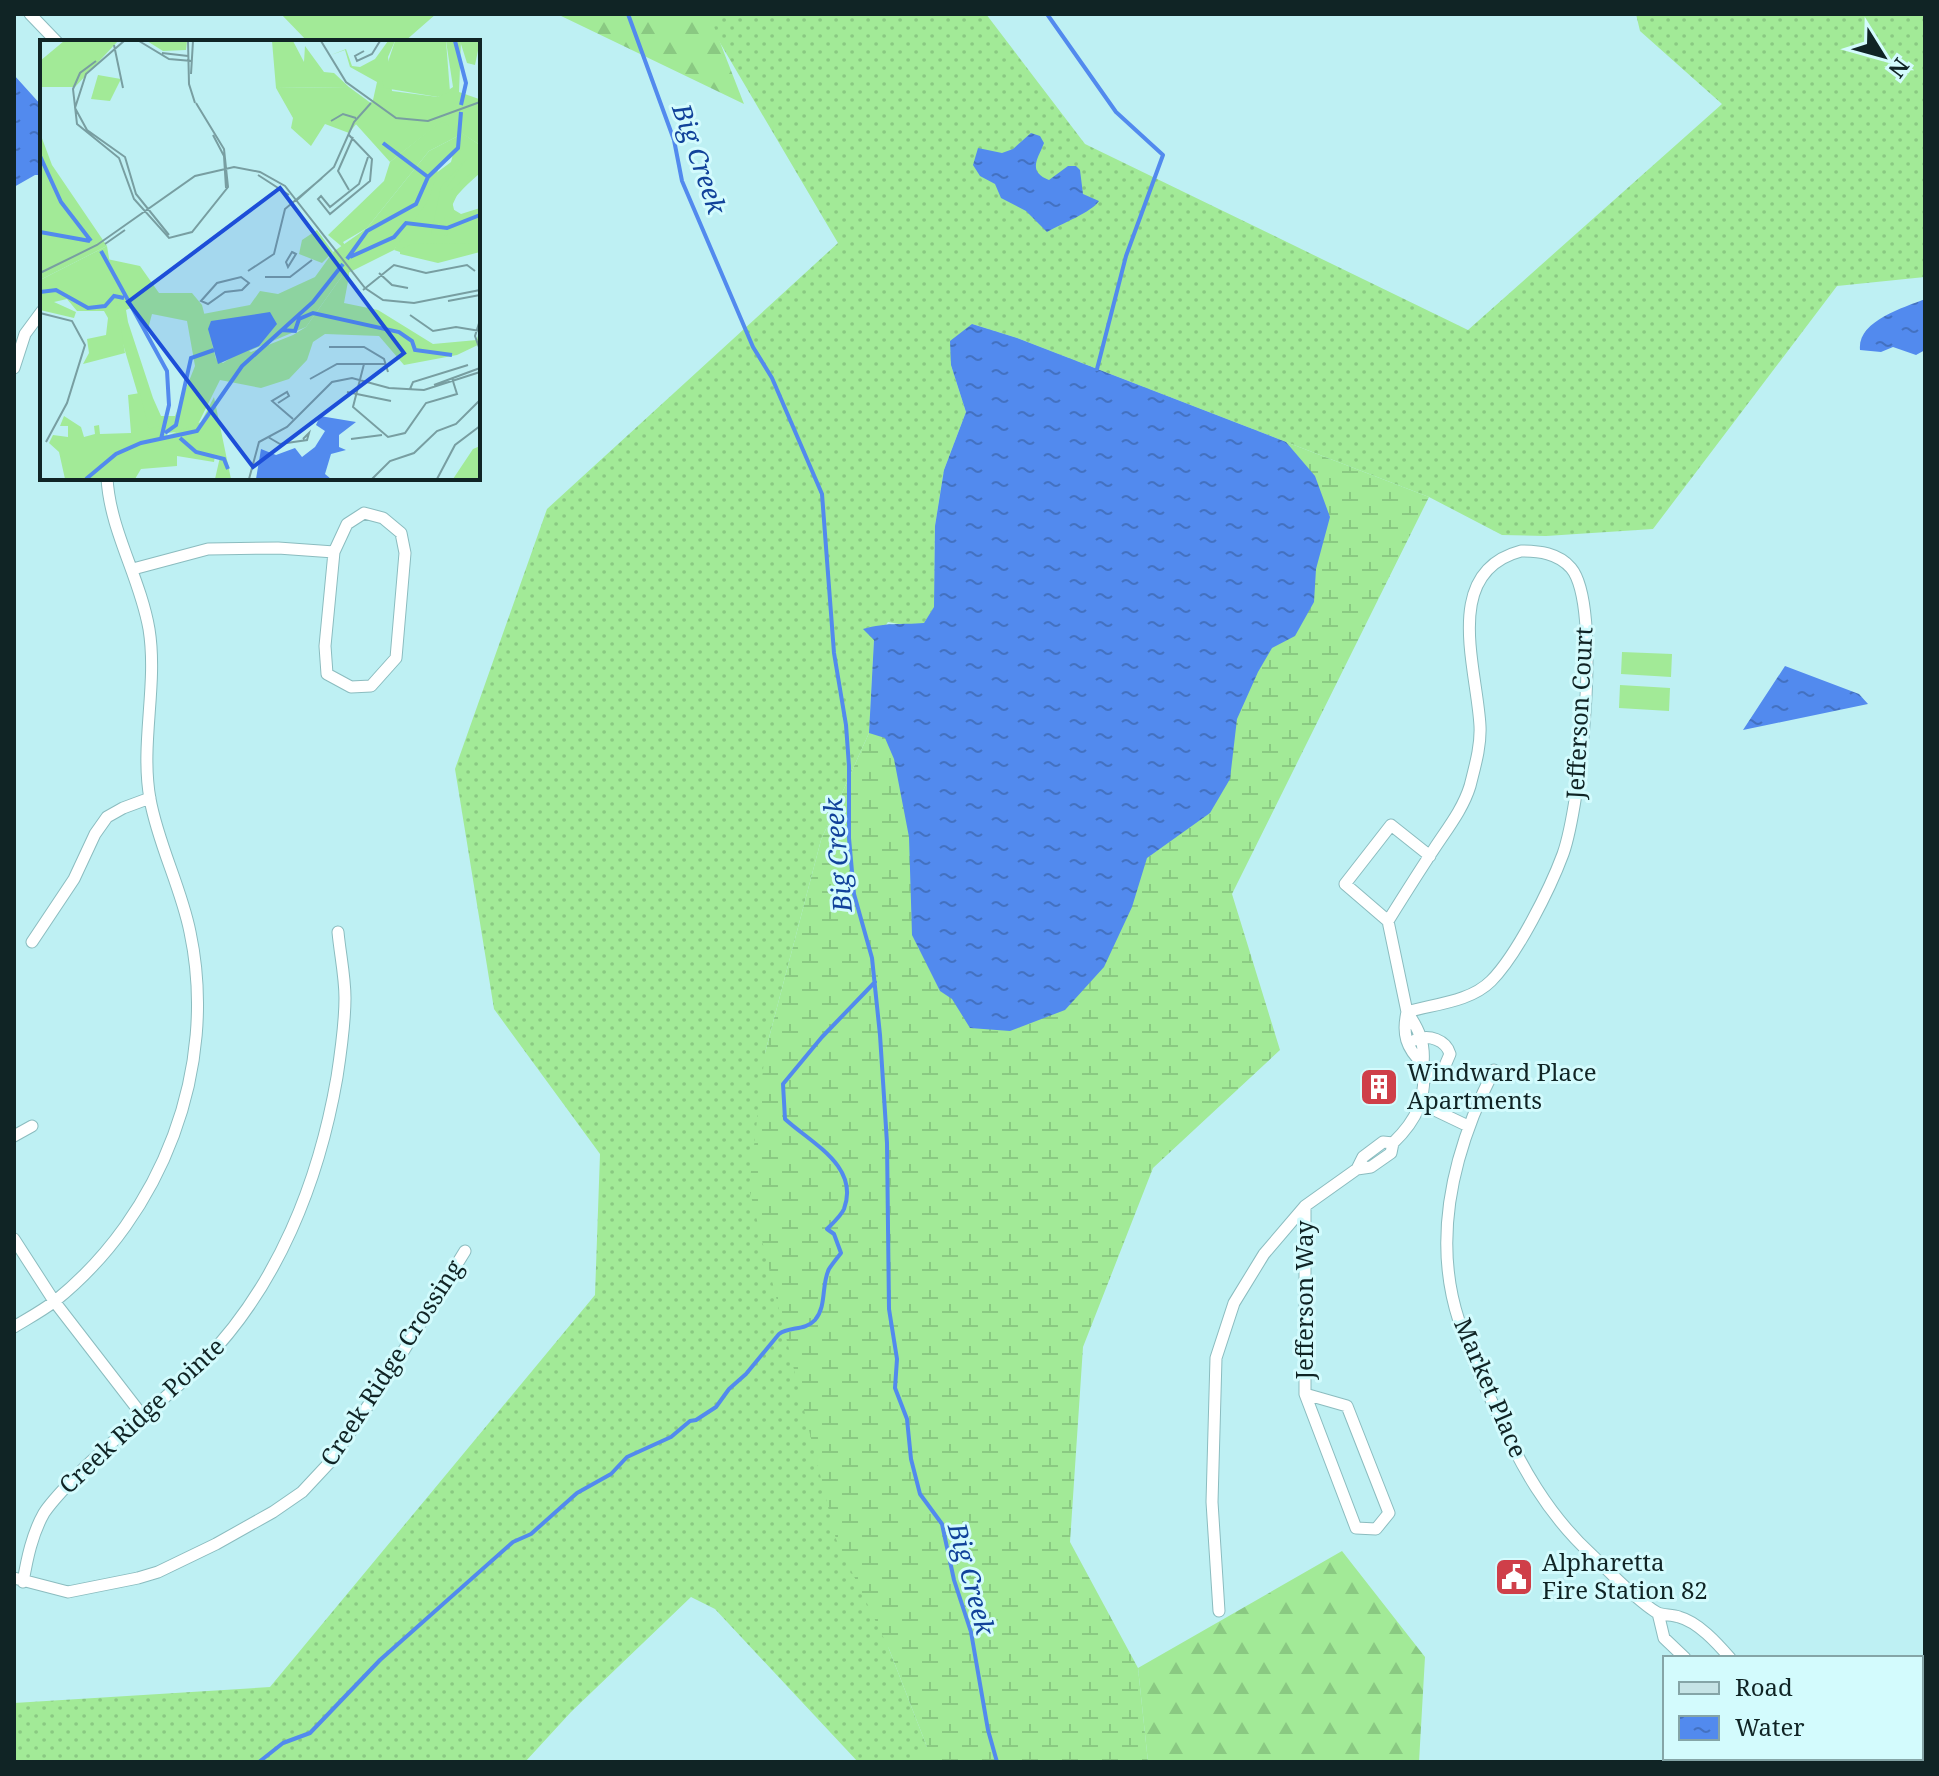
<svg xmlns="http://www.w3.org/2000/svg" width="1939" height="1776" viewBox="0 0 1939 1776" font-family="'Noto Serif',serif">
	<defs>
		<pattern id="grass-dots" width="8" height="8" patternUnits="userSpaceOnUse" patternTransform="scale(2)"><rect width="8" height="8" fill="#a2ea97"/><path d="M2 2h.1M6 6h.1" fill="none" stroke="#8ac982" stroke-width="1.8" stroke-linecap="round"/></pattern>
		<pattern id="forest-firs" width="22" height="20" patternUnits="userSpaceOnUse" patternTransform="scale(2)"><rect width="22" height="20" fill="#a2ea97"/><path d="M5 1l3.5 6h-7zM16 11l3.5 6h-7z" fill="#8ac982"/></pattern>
		<pattern id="wetland-marsh" width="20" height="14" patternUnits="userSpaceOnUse" patternTransform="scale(2)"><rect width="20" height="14" fill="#a2ea97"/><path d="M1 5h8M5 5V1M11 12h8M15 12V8" fill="none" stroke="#8ac982"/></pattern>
		<pattern id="water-ripples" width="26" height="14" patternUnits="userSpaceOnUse" patternTransform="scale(2)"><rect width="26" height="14" fill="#528aee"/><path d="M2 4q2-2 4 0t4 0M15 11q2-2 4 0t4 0" fill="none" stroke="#4371c1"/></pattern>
	</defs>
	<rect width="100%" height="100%" fill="#bef0f3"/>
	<path fill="url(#grass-dots)" d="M703 14H986L1085 144 1468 330 1722 104 1640 31 1636 14H1925V277L1837 286 1653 529 1546 536 1502 535 1429 497 1017 338 972 324 951 365 966 412 944 470 935 526 934 608 924 623 904 625 888 622 874 640 869 733 821 840 765 1053 889 1649 927 1747 1048 1762H858L715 1609 691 1597 571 1712 525 1762H14V1703L270 1687 595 1295 600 1154 494 1009 455 769 547 509 838 243Z"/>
	<path fill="url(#forest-firs)" d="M557 14H709L744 104Z
		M1342 1551 1425 1657 1419 1762H1148L1138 1668Z"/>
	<path fill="url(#wetland-marsh)" d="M972 324 1017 338 1429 497 1232 894 1280 1050 1153 1168 1083 1347 1070 1542 1138 1668 1148 1762H917L927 1747 889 1649 836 1539 749 1188 765 1053 821 840 869 733 874 640 863 629C888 622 900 625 924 623L934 607 935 526 944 470 966 412 951 365 950 341Z"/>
	<path fill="#a2ea97" d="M281 14H436L404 42H308Z
		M1622 652 1672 654 1671 677 1621 674Z
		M1620 685 1670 688 1669 711 1619 708Z"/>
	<path fill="url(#water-ripples)" d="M14 75 42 106V175H35L14 187Z
		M1031 133 1040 136 1044 143C1038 159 1027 171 1049 180L1068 166H1076L1080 170 1083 194 1099 201C1092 212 1061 224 1047 232L1026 211 1001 198 995 184 980 176 973 165 978 148 1002 153 1013 149Z
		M1925 299V350L1916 355 1893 347 1881 352 1860 350C1857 321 1903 308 1925 299Z
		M972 324 1017 338 1286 442 1315 476 1330 517 1316 569 1314 602 1295 636 1272 648 1258 672 1237 719 1230 779 1210 813 1147 858 1132 907 1104 967 1065 1010 1010 1031 970 1028 952 999 940 991 912 935 909 837 894 759 885 738 869 733 874 640 863 629C888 622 900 625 924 623L934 607 935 526 944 470 966 412 951 365 950 341Z
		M1785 666 1859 694 1868 704 1743 730Z"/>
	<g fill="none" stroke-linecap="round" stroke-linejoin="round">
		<path stroke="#528aee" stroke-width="4" d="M628 14 674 140 682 181 753 347 772 378 822 494 834 653 846 725 849 766V838L854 894 872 958 880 1035 887 1143 889 1309 897 1359 895 1388 907 1419 911 1459 920 1494 942 1524 954 1580 971 1632 988 1730 997 1762
			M1047 14 1116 112 1163 155 1126 256 1097 369
			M259 1762 283 1743 310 1733 380 1660 513 1542 531 1534 577 1493 611 1474 627 1457 671 1437 690 1421 696 1420 716 1407 729 1389 746 1374 779 1334C789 1326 805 1331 815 1320 827 1306 821 1285 829 1269 832 1264 837 1258 841 1253L834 1234 827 1229C832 1224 841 1216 844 1209 860 1166 811 1143 785 1119L783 1084 822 1037 875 982"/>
		<defs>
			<path id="street" d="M30 14 57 42
				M14 368 25 334 42 311
				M1521 551C1539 551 1558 553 1571 568 1603 606 1580 806 1563 854 1550 889 1517 955 1491 981 1470 1002 1434 1004 1407 1012L1388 921C1403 897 1418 873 1434 849 1447 829 1463 809 1470 786 1475 766 1481 746 1480 726 1477 668 1441 572 1521 551Z
				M133 569 208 549 278 548 334 552 347 524 364 513 383 518 401 533 405 553 396 658 371 686 351 687 327 674 325 646 334 552
				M1388 921 1345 884 1391 825 1430 856
				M32 942 74 879 95 834 107 817 123 808 150 798
				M1407 1012C1419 1029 1425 1043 1423 1064 1406 1048 1402 1034 1407 1012Z
				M1415 1040C1429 1034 1446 1040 1450 1054L1444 1068 1425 1079
				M1494 1070C1455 1147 1431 1236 1459 1321 1468 1352 1483 1381 1496 1411 1520 1465 1548 1515 1592 1555 1611 1573 1634 1598 1656 1612 1662 1616 1671 1614 1679 1617 1698 1622 1717 1643 1730 1658
				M1422 1104 1468 1126
				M14 1136 32 1126
				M1383 1142 1393 1143 1391 1153 1371 1167 1357 1169 1363 1157Z
				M1393 1143C1417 1120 1427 1098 1423 1064
				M1305 1206V1394
				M14 1239 54 1301 142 1415
				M14 1327C27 1319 42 1311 55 1301 162 1215 219 1068 190 932 181 887 158 844 150 799 140 743 158 685 149 629 140 577 110 531 107 478
				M1305 1394 1347 1406 1389 1513 1376 1529 1356 1528Z
				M14 1578 68 1592 138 1578 158 1572 216 1544 273 1512 302 1492 330 1462 388 1376 465 1251
				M23 1582C27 1559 32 1534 44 1513 54 1498 68 1485 80 1472 119 1433 164 1402 202 1363 278 1286 319 1181 337 1077 341 1051 345 1025 345 998 345 976 340 954 338 932
				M1219 1611 1212 1502 1216 1358 1234 1303 1264 1254 1305 1206 1357 1169
				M1658 1613 1664 1638 1685 1658"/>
			<path id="secondary" d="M1771 1758 1773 1762
				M1740 1762 1741 1758"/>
		</defs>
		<use href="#street" stroke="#8bbcbf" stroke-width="13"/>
		<use href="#secondary" stroke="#8bbcbf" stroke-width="18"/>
		<use href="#street" stroke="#fff" stroke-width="11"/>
		<use href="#secondary" stroke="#c6e4e6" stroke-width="16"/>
	</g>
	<defs>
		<symbol id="building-square" viewBox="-11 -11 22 22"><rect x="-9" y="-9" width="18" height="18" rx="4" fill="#cf3f49" stroke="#d3fbfd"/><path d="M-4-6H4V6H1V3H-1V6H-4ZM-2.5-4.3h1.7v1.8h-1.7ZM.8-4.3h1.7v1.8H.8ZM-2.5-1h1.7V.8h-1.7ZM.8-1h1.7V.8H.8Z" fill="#fff"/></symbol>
		<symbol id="civic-square" viewBox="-11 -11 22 22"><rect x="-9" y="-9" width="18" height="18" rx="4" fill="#cf3f49" stroke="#d3fbfd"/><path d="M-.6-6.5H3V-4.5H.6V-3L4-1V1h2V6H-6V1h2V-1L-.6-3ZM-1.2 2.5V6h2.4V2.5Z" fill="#fff"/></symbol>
	</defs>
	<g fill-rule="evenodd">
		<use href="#building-square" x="1357" y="1065" width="44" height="44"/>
		<use href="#civic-square" x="1492" y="1555" width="44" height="44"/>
	</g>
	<g text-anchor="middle" stroke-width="6" stroke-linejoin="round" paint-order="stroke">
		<g font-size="24" fill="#102425" stroke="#d3fbfd">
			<text transform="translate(1580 713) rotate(-87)" y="8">Jefferson Court</text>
			<text transform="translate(1305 1300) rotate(-90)" y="8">Jefferson Way</text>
			<text transform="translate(392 1363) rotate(-57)" y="8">Creek Ridge Crossing</text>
			<text transform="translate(1490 1388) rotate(67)" y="8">Market Place</text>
			<text transform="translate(142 1416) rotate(-43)" y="8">Creek Ridge Pointe</text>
		</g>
		<g font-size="24" fill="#102425" stroke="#d3fbfd" text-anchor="start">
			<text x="1407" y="1081">Windward Place<tspan x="1407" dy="28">Apartments</tspan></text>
			<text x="1542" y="1571">Alpharetta<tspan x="1542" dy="28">Fire Station 82</tspan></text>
		</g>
		<g font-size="26" font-style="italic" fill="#11429a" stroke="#d3fbfd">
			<text transform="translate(699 159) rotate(71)" y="9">Big Creek</text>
			<text transform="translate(838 855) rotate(-95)" y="9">Big Creek</text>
			<text transform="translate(971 1579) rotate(75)" y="9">Big Creek</text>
		</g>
	</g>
	<g transform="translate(40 40)">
		<rect width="440" height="440" fill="#bef0f3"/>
		<path d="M402 80 440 105V130L412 161 415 174H440V206L366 214 354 210 395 134 411 122 418 96 389 111 327 188 303 202 308 210 309 236 304 263 338 270 393 304 437 300 440 287V304L417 315 364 325 339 296 285 294 273 302 267 320 249 339 221 348 180 340 155 390 110 395 77 284 67 219 100 226 119 253H152L162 265 176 319 183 323 205 309 211 312 253 295 266 287 302 236 306 210 288 195 344 141 350 122ZM93 267 108 289 112 274 147 281 155 326 135 376H121L113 358 88 282 86 270ZM440 406 439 439H413L433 409Z" fill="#a2ea97" fill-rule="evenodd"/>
		<path d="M24 1H78L35 47H0V21ZM107 1H147L146 10 123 11ZM232 1H253L264 22 265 6 284 32 294 33 309 47 236 48ZM348 1H355L348 17 352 51 398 57 413 47 406 1H421L419 52 439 59 440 105 402 81 350 122 314 82 333 60 337 42 310 27 305 10 291 15 306 9 312 26 320 27 335 19ZM58 35 81 39 70 61 51 59ZM427 118 406 149 410 151 437 129 440 133 418 153 411 168 421 174 440 168V177L418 182 404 175 408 196 391 194 401 147ZM277 190 293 212 282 223 259 214 262 200ZM440 203V212L398 223 360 214V209L372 204ZM67 206 85 313 43 324 49 313 47 299 66 295 68 278 64 271H37L27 259 14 262 36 272 34 278 0 270V240ZM100 353 109 389 123 385 122 394 129 395 161 382 174 357 191 439H175L180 417 175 415 174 422 137 416V426L101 429 95 439H25L19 412 9 403 13 395 28 397V386H20L24 376 41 387 44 397 55 394 54 386 59 385 60 394 91 393 88 355Z" fill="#a2ea97"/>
		<path d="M355 1H406L410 52 398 57 344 48 342 40ZM420 1H440L435 25 427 23ZM0 93 12 125 67 206 0 240ZM418 96 422 109 399 127 389 159 354 210 302 236 266 287 178 324 163 274 210 265 220 251 238 254 275 237 293 212 327 188 389 111Z" fill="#a2ea97"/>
		<path d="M309 47 332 64 309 93 285 84 271 106 251 88 253 78 236 48Z" fill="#a2ea97"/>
		<path d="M230 272 237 284 219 306 178 324 168 289 171 281ZM280 376 316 382 299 395V407L306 410 291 414 285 434 291 439H216L221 409 236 415 255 408 262 417 275 407 285 391 276 385Z" fill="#528aee"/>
		<path fill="none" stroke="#528aee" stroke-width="4" d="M415 1 426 43 421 65M343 103 388 137M0 116 21 162 51 201M0 192 50 201M61 211 127 331 129 365 121 399M310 217 354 197 366 183 407 188 440 175M307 219 327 191 376 164 388 137 418 108 421 72M0 252 16 250 48 268 65 266 74 256 84 258M241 290 255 291 259 279 273 273 359 292 372 301 375 310 412 315M125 393 136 385 151 318 174 310M140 398 156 412 184 419 188 429M46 439 76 414 101 403 157 391 202 326 273 262 303 224"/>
		<path fill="none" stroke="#789ea1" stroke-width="2" d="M84 1 46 34 35 68 47 90 85 117 96 154 129 195M99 1 129 19 152 21M148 1 149 44 155 63M281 1 306 42 356 78 388 81 440 62M74 5 83 48M324 11 315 16 317 21 332 14 340 1M122 13 148 16M56 21 40 33 33 49 37 84 79 118 94 159 129 198 152 192 188 147 184 109 156 63M151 34 153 1M291 81 303 74 316 78M308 94 332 119 330 141 290 174 278 159 281 156 290 167 319 144 328 117M173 95 184 116 186 148M218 135 249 155M309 150 298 131 313 97M257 160 294 127 314 82 331 63M65 204 85 190M252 212 256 214 248 227 246 222ZM208 231 234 214 245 169 282 138M0 233 57 205 155 136 194 127 220 132 245 146 325 248 343 260 374 263 440 250M339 233 352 245 368 248M201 237 209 243 202 250 185 252 168 264 161 261 177 243ZM225 237H250L272 220M323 250 354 225 386 233 427 225 435 231M408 261 440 255M0 273 32 281 45 305 27 363 6 402M370 275 393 291 416 287 440 291M440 280 435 296 440 310M289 307H324L344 319 348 332M324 324 313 367 348 397 365 393 386 363 417 354 412 338M270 339 297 324H346M394 345 440 328M370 349 373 342 428 325M307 352 351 361M238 363 249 356 247 352 232 361 253 379M228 397 240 404 267 400 269 393 263 399M311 399 342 395M122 439H147M209 439 219 402 247 387 292 342 312 338 349 348 384 350 440 332M332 439 350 421 374 413 397 391 416 384 440 360M397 439 415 405 440 386"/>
		<path fill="#1d4ed8" fill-opacity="0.15" stroke="#1d4ed8" stroke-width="4" d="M240 148 364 313 213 427 88 262Z"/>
		<rect width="440" height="440" fill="none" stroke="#102425" stroke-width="4"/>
	</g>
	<rect width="1939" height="1776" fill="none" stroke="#102425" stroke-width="32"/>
	<rect x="1663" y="1656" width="260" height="104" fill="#d3fbfd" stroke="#85a5a7" stroke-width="2"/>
	<rect x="1679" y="1682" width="40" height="12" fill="#c6e4e6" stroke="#85a5a7" stroke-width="2"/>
	<text x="1735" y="1696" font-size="24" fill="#102425">Road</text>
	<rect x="1679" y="1716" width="40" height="24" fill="url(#water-ripples)" stroke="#85a5a7" stroke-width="2"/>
	<text x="1735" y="1736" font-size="24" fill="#102425">Water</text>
	<g transform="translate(1883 56) rotate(127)" stroke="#d3fbfd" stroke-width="6" paint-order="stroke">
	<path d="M0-6L14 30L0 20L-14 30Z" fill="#102425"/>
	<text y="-12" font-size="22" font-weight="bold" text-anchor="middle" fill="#102425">N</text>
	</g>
</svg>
